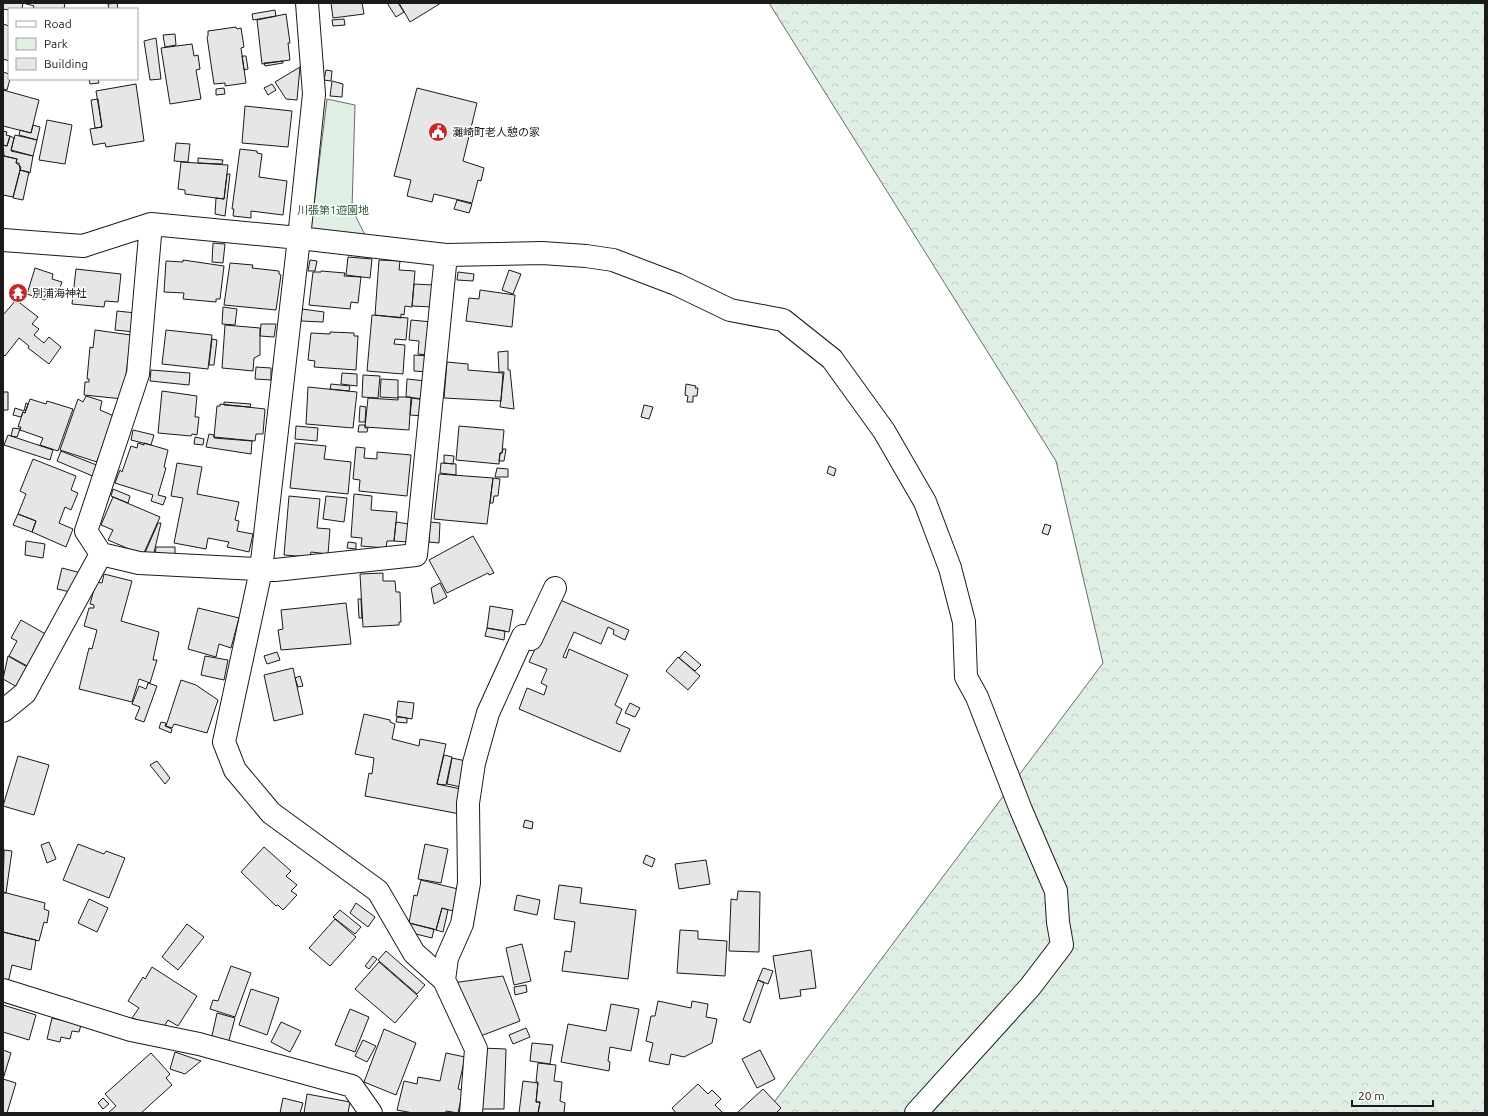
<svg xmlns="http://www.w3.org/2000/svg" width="1488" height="1116" viewBox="0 0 1488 1116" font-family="Ubuntu,'Noto Sans JP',sans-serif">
	<defs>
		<pattern id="forest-crowns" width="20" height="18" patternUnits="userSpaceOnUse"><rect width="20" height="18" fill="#e0efe3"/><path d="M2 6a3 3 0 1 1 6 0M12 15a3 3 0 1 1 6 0" fill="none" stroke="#c0ccc2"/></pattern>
	</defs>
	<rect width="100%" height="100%" fill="#fff"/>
	<path fill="#e0efe3" stroke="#6a6a6a" d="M327 99 355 105 352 209 365 235 311 229Z"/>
	<path fill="url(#forest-crowns)" stroke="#6a6a6a" d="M769 3H1485V1113H766L1103 663 1056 461Z"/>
	<path fill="#e6e6e6" stroke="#1a1a1a" d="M3 3H23L22 9 9 10 3 9Z
		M23 3H65L64 9H33L34 6Z
		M117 3 118 9H109L108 4Z
		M331 3H362L364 14 333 18Z
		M387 3H398L404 12 396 17Z
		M399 3H441L410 22Z
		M275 10 276 16 253 20 252 14Z
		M286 14 290 43H288L290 60 262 64 257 20Z
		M344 19 345 25 333 26 332 20Z
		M3 24 9 26V61L3 59Z
		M236 27 237 29 241 28 244 47 241 48 246 83 225 86V83L214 84 207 37 208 36V31Z
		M175 34 176 45 165 47 163 35Z
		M156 38 161 79 150 80 144 41Z
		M192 44 194 56 198 55 200 69 196 70 201 99 170 104 161 48Z
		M242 56H246L248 69 244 70Z
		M283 61V63L265 66 264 63Z
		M300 67 297 100 286 99 275 82Z
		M326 70 332 71 331 81 324 80Z
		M3 72 9 74 10 79 7 90 3 89Z
		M89 79H98L99 83 90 84Z
		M332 81 343 84 342 97 330 96Z
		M136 84 144 141 106 147 105 143 93 145 90 129 102 127 96 91Z
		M272 84 276 90 268 95 264 88Z
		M224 88 225 94 216 95V89Z
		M417 88 477 103 463 161 484 168 481 181 478 180 472 203 434 194 432 202 407 196 411 180 394 176Z
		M3 90 39 100 31 133 3 126Z
		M98 99 102 127 95 128 91 100Z
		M245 106 292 111 288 147 242 143Z
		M47 120 72 125 65 164 39 160Z
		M33 125 40 127 37 140 19 135 20 130 31 133Z
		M3 131 7 132 6 135 10 136 7 146 3 145Z
		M15 135 37 140 33 156 11 150Z
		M10 136 14 138 11 151 33 156 30 173 20 170 19 163H16L17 159 4 156 3 145 7 146Z
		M176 143 190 144 188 162 174 161Z
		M240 149 257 151V153L262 154 259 177 287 181 283 215 251 211V218L233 216 234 209H232Z
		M3 154 4 156 17 159 16 163 21 167 13 197 3 195Z
		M198 158 223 160 222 164 198 163Z
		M181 162 228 165 224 199 185 194V190L178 189Z
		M20 170 29 172 23 200 13 198Z
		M227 174H230L225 216 215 214 216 198 224 199Z
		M457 200 472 204 469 213 454 209Z
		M213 243 225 244 223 263 212 262Z
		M348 257 372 259 370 278 346 275Z
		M183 260 224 266 220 299H216V302L183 299 184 293 164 292 166 261 183 262Z
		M310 260 317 261 315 271H308Z
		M379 260 400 261 399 270 415 271 412 307 405 306 404 315 401 314V318L375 315Z
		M230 263 253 265 252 268 279 271V274L281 275 276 310 224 305Z
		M35 268 53 274 52 279 62 282 57 296 47 293 45 300 27 294Z
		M76 269 121 274 118 302 105 301 104 307 72 304Z
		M509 270 521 274 513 294 502 290Z
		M321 271 345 273 344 276 361 277 358 303 351 302 350 309 309 305 313 272H321Z
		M458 272 474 274 473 281 457 280Z
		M414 284 434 285 433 307 412 306Z
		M480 290 515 295 512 327 466 321 469 298 479 299Z
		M16 300 38 317 32 324 39 329 34 335 44 343 49 337 61 347 49 364 28 348 29 346 19 338 5 356 3 354V315Z
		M223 307 237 309 235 325 222 324Z
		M302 309 324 312 323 322 301 321Z
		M117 311 136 313 134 332 115 330Z
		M372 315 408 318 406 340 395 339 394 344 405 345 403 374 367 371Z
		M411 320 432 322 429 355 418 354 419 341 409 340Z
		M261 324H276L274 337 260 336Z
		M225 325 260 328V355L254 358 253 371 222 368Z
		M95 330 131 335 123 399 84 395 85 382H89V379H87L90 347 93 348Z
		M166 330 212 335 208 369 162 364Z
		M330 332 354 333V336H358L356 370 314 367 315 361 308 360 311 333 330 334Z
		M212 339 217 340 214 365H209Z
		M508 351V370H510L514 409 500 407 504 372H499L498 352Z
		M414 355 429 356 427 372 414 371Z
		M447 362 468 364V370L503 373 501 401 444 398Z
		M256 367 271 368V380L255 379Z
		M151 370 190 373 189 385 150 381Z
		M342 373 357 374V386L341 384Z
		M363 375 380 376 378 398 362 397Z
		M381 379 398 380V398L380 397Z
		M407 379 426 381 424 399 406 397Z
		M331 384 350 386 349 391 330 389Z
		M686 384 696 386 695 388H698L697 396H693V402H687L688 396 685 395Z
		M308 387 357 392 353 428 306 424Z
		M162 391 197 396 195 417H199L197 435 192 434 191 436 158 433Z
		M3 392H8V410H3Z
		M86 396 102 401 100 410 114 416 100 458H98L97 462 60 450 78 399 83 402Z
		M398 397H411L409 430 365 427 368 398 398 400Z
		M412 398 425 400 424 416 410 415Z
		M30 399 46 404 47 401 73 409 58 451 40 445 43 438 20 430 21 427H18L23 412 25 413Z
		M224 402 251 404 250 407 224 405Z
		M26 403 28 404 25 413 23 412 21 417 13 415 15 408 24 411Z
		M220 404 265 409 263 434H256L255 441 214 437 217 406H220Z
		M644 405 653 407 649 419 641 417Z
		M360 406 366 407 365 422H359Z
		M359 425H365V428H368L367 432H358Z
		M296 426 318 428 317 441 295 439Z
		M459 426 504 430 502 453H500L499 464 456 460Z
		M13 428 20 429 17 437 11 436Z
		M133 430 154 435 151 445 131 440Z
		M209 434 214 435V438L252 441 251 454 206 447Z
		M8 435 53 450 50 460 4 445Z
		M195 437 204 439 203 445 194 444Z
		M138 443 144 445V443L168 450 164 467 166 468 158 495 166 497 163 505 151 501 153 495 115 483 120 470 122 472 131 446 137 448Z
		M295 443 326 446 324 459 351 462 348 494 290 488Z
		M356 447 365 448 364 458 377 459V452L411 455 407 496 359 491 360 480 353 479Z
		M503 449H506L504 461H499L500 453H502Z
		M61 451 99 466 95 477 57 461Z
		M444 455 454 456 453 464 444 463Z
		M33 459 76 476 71 490 78 493 71 510 65 507 59 523 73 529 66 547 32 532 36 521 18 514 26 494 20 491Z
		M177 463 202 467 197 494 239 502 235 520 239 521 237 531 253 534 249 552 227 547 229 542 208 538 206 549 174 543 183 498 171 496Z
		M441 463 456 464V475L440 473Z
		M829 466 836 469 834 476 827 473Z
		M497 468 508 469V477H495Z
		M439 474 493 478 487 524 434 519Z
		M493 478 500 479 498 496H494L493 503H490Z
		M113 489 130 496 128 503 111 496Z
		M354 494 372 496 371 510 397 512 394 541H387L386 548 361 546 362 538 351 537Z
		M289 496 320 499 317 528 330 529 328 554 311 552 310 557 284 555Z
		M326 496 347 498 344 522 323 519Z
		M113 497 160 517 143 555 108 540 113 530 101 525Z
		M18 514 36 521 32 532 13 525Z
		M396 522 409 524 408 542 394 541Z
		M430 522 440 523 439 543 429 542Z
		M158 523H161L152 561 144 555Z
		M1045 524 1051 526 1048 535 1042 533Z
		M473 536 494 573 489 575 488 573 447 593 429 560Z
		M26 541 45 544 43 558 25 555Z
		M348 542 356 543V549L347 548Z
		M156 547H175V561L155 560Z
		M62 568 81 573 75 593 57 589Z
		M383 573V581H395L396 592H400L401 622H399V625L363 627 360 574Z
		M104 574 132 581 121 621 159 632 153 660H157L150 683 139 679 132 702 79 689 89 648 92 649 97 630 84 626 89 608H94V605L90 604 96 582 102 583Z
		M440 583 447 597 434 604 431 588Z
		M358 599H361L362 618H359Z
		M558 599 629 630 625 640 613 634 614 630 608 627 601 644 574 632 563 657 566 658 569 649 628 675 615 705 622 709 616 723 630 729 620 752 519 709 527 688 544 695 547 686 541 683 547 669 529 662Z
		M346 603 351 644 281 650 278 630 283 629 281 610Z
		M490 606 513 610 509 632 487 628Z
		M198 608 239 618 231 648 219 644 216 657 188 649Z
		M21 620 49 636 29 667 9 656 17 641 11 638Z
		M487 628 505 631 504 640 485 636Z
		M685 651 701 665 695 671 679 658Z
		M277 652 280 660 267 664 264 656Z
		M8 656 29 668 17 687 3 679Z
		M205 656 228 660 224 680 201 675Z
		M678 657 700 676 688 690 666 671Z
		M293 668 303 714 274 721 264 675Z
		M300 676 303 686 298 687 295 678Z
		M181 680 196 685 218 700 207 733 174 724 172 728 166 726Z
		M148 683 157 686 144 722 135 719 140 707 132 704 139 686 146 689Z
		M398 701 414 703 412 719 396 716Z
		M630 703 640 708 635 717 625 713Z
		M364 714 390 720V722L395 724 392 739 419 746 420 739 446 744 437 784 461 789 460 814 365 796 369 773 372 774 374 758 355 754Z
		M397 717 407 718V723L396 722Z
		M161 722 166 723 165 726 172 729 171 733 159 728Z
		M444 755 452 757 446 785 437 784Z
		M18 756 49 765 34 815 3 806Z
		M452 758 466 761 461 787 447 784Z
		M157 761 170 778 165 784 150 765Z
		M525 820 533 822 532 829 523 827Z
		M49 842 56 859 47 863 41 845Z
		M78 844 104 854 106 851 125 858 109 898 63 880Z
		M425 844 448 849 441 883 418 879Z
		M264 847 291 871 286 876 297 885 291 891 297 895 283 910 278 905 276 906 241 872Z
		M4 850 12 851 6 893H3Z
		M646 855 655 859 652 867 643 863Z
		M706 860 710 884 679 889 675 864Z
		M421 880 458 889 453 911 442 908 436 930 409 923 414 895 417 896Z
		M559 885 582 888 580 903 636 910 628 979 562 971 565 951 571 952 575 922 554 919Z
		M738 891 760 892 759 952 729 951 731 899 737 900Z
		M3 892 45 903 44 909 49 911 47 923 44 922 39 941 3 932Z
		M517 895 540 900 537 915 514 910Z
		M89 899 108 908 97 932 78 923Z
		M356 903 375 917 368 927 350 913Z
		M442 908 448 910 443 932 436 930Z
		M340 910 361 927 355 934 333 917Z
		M335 919 356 937 330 966 309 948Z
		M409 923 434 929 432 938 412 933Z
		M187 924 204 937 178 970 162 957Z
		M680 930 698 931V939L727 941 725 976 677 973Z
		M3 932 36 940 31 970 12 965 8 983 3 982Z
		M522 944 531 981 514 985 506 948Z
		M811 950 816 988 800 990 801 996 780 999 773 956Z
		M386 951 425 985 417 994 378 960Z
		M373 956 377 959 369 969 365 966Z
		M379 962 418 996 395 1023 355 989Z
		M231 966 251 973 235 1017 210 1009 213 1000 218 1001Z
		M152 967 197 996 178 1026 168 1020 163 1028 132 1018 139 1008 128 1001 143 977 145 979Z
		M763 968 773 971 768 984 758 980Z
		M503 976 520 1021 478 1037 452 983Z
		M758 980 764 983 750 1023 743 1020Z
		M526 985 527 992 515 995 514 987Z
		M251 989 279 998 267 1035 239 1025Z
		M658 1001 691 1008 692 1001 708 1004 706 1017 717 1019 712 1043 684 1057 671 1054 669 1065 649 1061 653 1043 646 1041 651 1016H655Z
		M611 1004 639 1009 631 1051 610 1047 608 1061 610 1062 609 1071 561 1062 568 1024 606 1031Z
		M3 1005 36 1015 29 1040 3 1032Z
		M350 1009 369 1017 355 1052 335 1045Z
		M217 1013 235 1018 228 1044 211 1040Z
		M52 1018 81 1025 79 1032 72 1031 70 1039 61 1037 60 1042 47 1039Z
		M281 1022 301 1031 290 1052 271 1042Z
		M526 1028 530 1037 513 1044 509 1035Z
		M384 1029 416 1043 396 1095 364 1082Z
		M363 1040 376 1046 367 1062 355 1056Z
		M532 1043 553 1045 550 1064 530 1061Z
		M481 1048 506 1049 504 1109H480Z
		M3 1050 11 1053 3 1079 16 1083 7 1113H3Z
		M760 1050 775 1079 757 1088 742 1059Z
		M175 1052 201 1061 185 1074 170 1069Z
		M151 1053 170 1074 166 1078 172 1085 141 1113H108L116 1106 105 1094Z
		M446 1053 465 1057 458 1089 463 1090 458 1113 446 1111V1113H413L397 1110 404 1081 417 1084 418 1077 440 1081Z
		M538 1063 556 1065 554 1081 562 1082 560 1101 565 1103 564 1113H538L540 1102H536L538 1082H536Z
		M523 1081 538 1083 536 1102H540L538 1113H519Z
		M698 1084 708 1094 712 1090 721 1099 715 1105 723 1113H676L672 1108Z
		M763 1089 781 1108 776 1113H737Z
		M307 1094 350 1102 348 1113H304Z
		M103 1098 109 1104 103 1109 98 1103Z
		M283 1098 303 1103 300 1113H280Z"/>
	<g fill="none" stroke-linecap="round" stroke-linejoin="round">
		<defs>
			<path id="minor" d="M307 3 314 94 299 238 261 570 224 742 235 770 271 813 378 891 414 953 444 980
				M151 224 138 374 86 531 101 554 139 563 275 570 416 555 446 255
				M3 240 83 246 151 224 299 238 446 255 542 253 586 256 613 260 676 284 730 310 783 320 832 359 884 431 925 502 950 568 964 622 966 677 977 697 1021 810 1056 891 1058 922 1062 945 1030 987 916 1113
				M3 711 25 693 101 554
				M3 990 131 1030 199 1044 352 1086 371 1113
				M471 1113 476 1049 444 980 447 958 462 924 469 883 468 803 474 763 488 713 523 636 531 639 555 588"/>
		</defs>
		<use href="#minor" stroke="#1a1a1a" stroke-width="24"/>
		<use href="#minor" stroke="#fff" stroke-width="22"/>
	</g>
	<defs>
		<symbol id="civic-disc" viewBox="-11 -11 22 22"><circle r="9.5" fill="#c62828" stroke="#fff"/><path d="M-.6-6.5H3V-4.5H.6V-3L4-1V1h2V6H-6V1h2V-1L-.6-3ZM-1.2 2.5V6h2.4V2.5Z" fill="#fff"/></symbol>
		<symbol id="temple-disc" viewBox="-11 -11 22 22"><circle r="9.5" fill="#c62828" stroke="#fff"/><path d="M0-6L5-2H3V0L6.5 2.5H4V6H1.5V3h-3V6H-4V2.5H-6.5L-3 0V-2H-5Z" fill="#fff"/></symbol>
	</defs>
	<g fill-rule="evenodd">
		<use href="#civic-disc" x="427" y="121" width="22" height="22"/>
		<use href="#temple-disc" x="7" y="282" width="22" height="22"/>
	</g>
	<g text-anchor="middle" stroke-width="3" stroke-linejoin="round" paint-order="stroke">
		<g font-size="11" fill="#1a1a1a" stroke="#fff" text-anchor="start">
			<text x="452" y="136">灘崎町老人憩の家</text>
			<text x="32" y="297">別浦海神社</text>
		</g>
		<g font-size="11" fill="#2b5a34" stroke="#fff">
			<text x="333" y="214">川張第1遊園地</text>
		</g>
	</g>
	<rect width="1488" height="1116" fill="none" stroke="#1a1a1a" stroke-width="8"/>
	<rect x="8" y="8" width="130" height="72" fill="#ffffff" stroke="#a3a3a3"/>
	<rect x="16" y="21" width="20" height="6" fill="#ffffff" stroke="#a3a3a3"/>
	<text x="44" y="28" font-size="12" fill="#1a1a1a">Road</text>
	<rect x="16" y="38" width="20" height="12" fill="#e0efe3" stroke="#a3a3a3"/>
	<text x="44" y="48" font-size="12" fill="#1a1a1a">Park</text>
	<rect x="16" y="58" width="20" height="12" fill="#e6e6e6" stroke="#a3a3a3"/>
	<text x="44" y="68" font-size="12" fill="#1a1a1a">Building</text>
	<path d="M1352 1100v6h81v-6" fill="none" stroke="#1a1a1a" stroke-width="2"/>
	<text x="1358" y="1100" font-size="12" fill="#1a1a1a" stroke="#ffffff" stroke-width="3" paint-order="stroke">20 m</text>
</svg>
